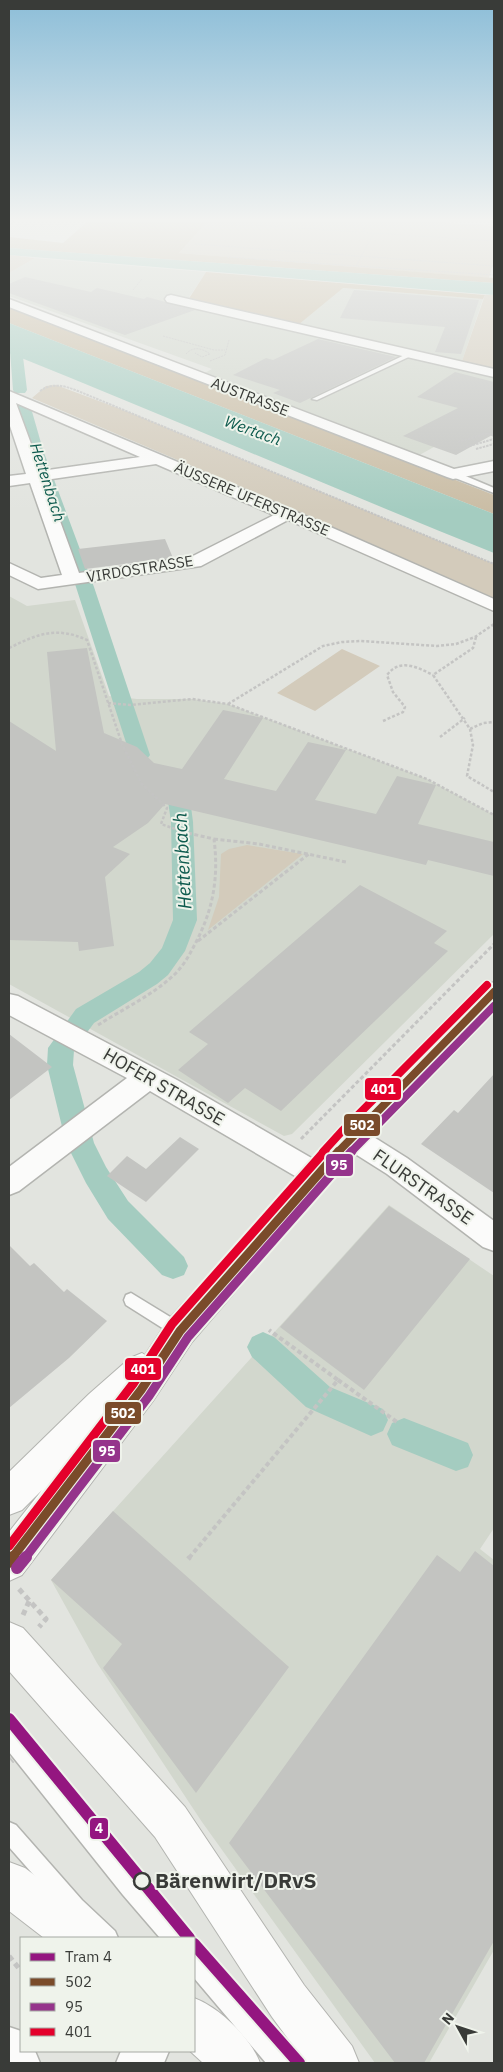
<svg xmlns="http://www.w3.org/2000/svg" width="503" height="2072" viewBox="0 0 503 2072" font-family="'IBM Plex Sans',sans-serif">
	<rect width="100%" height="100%" fill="#e2e4df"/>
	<path fill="#d2d7cd" d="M35 258 206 272 188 299 297 324 342 288 483 299 462 361 304 326 494 375V434L478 428 450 438 416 457 201 375 212 369 9 296V273Z
		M9 596 27 606 75 600 109 696 137 699H192L228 704 427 779 494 815V934L292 1134 284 1136 9 984Z
		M389 1205 494 1276V1528L480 1549 494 1560V1950L429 2063H375L202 1822 97 1663 51 1580Z"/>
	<path fill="#d3cbbb" d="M207 222H436L494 226V261L489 278 179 253Z
		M9 255 35 258 9 273Z
		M485 295H494V370L462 361Z
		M56 385 131 413 494 564V600L265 497 32 398 46 386Z
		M342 649 380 666 315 711 277 693Z
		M247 845 303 854 208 930 219 897 221 854 229 849Z"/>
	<path fill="#cabda5" d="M87 222H207L179 253 494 278V283L9 248V237L63 243Z
		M206 272 485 295 483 299 343 288 298 325 188 300Z
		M9 306 494 495V514L9 323Z"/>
	<path fill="#a4ccc0" d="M9 248 494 283V295L9 255Z
		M9 323 494 514V553C332 488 171 418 9 353Z"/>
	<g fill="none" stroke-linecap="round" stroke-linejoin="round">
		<path fill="#a4ccc0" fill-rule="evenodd" d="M14 336 21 340 27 390 25 393H15L13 390 9 338Z
			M24 404 29 405 31 408 43 450 94 587 150 755 147 759 140 761 133 759 130 755 76 587 27 450 17 408 19 405Z
			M170 783 178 785 190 799 193 822 197 920 185 951 168 975 157 984 94 1023 74 1050 73 1065 94 1143 106 1167 128 1201 184 1257 188 1266 184 1275 173 1279 162 1275 108 1219 86 1183 66 1143 47 1065 48 1048 76 1009 139 972 150 963 162 948 173 920 171 822 168 801 159 790 162 785Z
			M263 1332 274 1337 330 1387 383 1409 388 1420 383 1431 371 1436 306 1407 252 1357 247 1347 252 1337Z
			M404 1418 468 1443 473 1455 468 1467 456 1471 392 1445 387 1434 392 1423Z"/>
	</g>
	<path fill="#c3c4c1" d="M25 277 91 292 97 288 144 299 147 297 195 310 125 335 9 293V284Z
		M354 290 479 300 461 354 435 352 445 327 340 318Z
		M318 339 396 357 300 403 273 393 280 390 233 375 266 358 273 360Z
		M455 372 494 382V434L456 455 403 436 458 408 417 397Z
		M165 539 173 558 85 569 78 549Z
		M87 648 104 733 137 747 154 763 182 769 223 710 263 718 224 779 276 791 308 742 346 750 315 800 376 814 397 776 436 785 418 824 494 842V876L428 860 426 865 165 804 148 823 113 847 130 854 105 877 114 946 79 951 78 942 9 940V721L56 751 47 652Z
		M360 885 447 931 434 943 448 951 281 1111 245 1088 228 1103 178 1070 208 1044 189 1032Z
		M9 1034 52 1067 9 1100Z
		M494 1074V1193L421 1144 454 1110 458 1113Z
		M180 1137 199 1149 146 1202 107 1176 127 1156 146 1169Z
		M389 1206 470 1259 364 1390 280 1327Z
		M9 1245 30 1266 34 1263 64 1292 67 1289 107 1321 69 1358 9 1408Z
		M113 1511 289 1667 196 1793 103 1668 122 1644 51 1580Z
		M475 1551 494 1566V1941L424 2063H395L229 1843 437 1555 460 1572Z"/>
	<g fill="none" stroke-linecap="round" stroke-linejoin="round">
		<defs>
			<path id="service" d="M9 222H13L9 224Z
				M413 351 416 353 415 354 317 400 312 399Z
				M450 472H456L494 488V493L450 476Z
				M131 1293 185 1326 188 1331 185 1336 180 1338 175 1336 126 1305 124 1300 126 1295Z
				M9 1728 16 1730 137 1881 180 1931 183 1938H160L123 1895 9 1752Z
				M9 1822 16 1825 82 1900 115 1931 118 1938H93L68 1914 9 1847Z
				M194 1952 201 1955 288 2055 291 2063H266L194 1978Z"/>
			<path id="minor" d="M171 295 494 369V377L167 302 165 299 167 296Z
				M9 299 454 469 494 461V471L453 479 447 477 9 307Z
				M9 391 294 511 494 599V611L288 520 201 566 38 589 9 575V563L41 578 62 575 30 483 9 486V476L26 474 9 423ZM16 403 140 457 41 471ZM156 464 274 515 191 557 79 573 45 480Z
				M9 994 18 996 177 1080 327 1167 331 1175 327 1183 317 1187 307 1183 150 1091 19 1191 9 1195V1167L127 1078 9 1015Z
				M351 1126 361 1129 407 1158 494 1221V1251L483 1247 387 1174 341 1145 337 1137 341 1129Z
				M9 2027 21 2031V2051H35L40 2063H9Z
				M121 2051H169L164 2063H116Z"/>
			<path id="secondary" d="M494 982V1008L361 1145 192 1342 153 1401 22 1575 9 1581V1532L42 1490 22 1510 9 1515V1472L89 1394 130 1358 142 1353 145 1355 168 1320 341 1129 485 985Z
				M9 1622 23 1628 185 1807 304 1985 352 2046 359 2063H306L272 2017 155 1837 9 1671Z
				M9 1862 25 1868 96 1922 102 1938H44L9 1911Z
				M194 1998C219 2007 251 2038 260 2063H203L190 2051H194Z"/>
		</defs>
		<use href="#service" stroke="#b3b4b0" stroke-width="3"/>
		<use href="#minor" stroke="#b3b4b0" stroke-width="3"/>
		<use href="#secondary" stroke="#b3b4b0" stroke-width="2"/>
		<path stroke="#c4c4c3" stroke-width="1" stroke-dasharray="2 1" stroke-linecap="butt" d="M208 222 494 241
			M363 232 367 223
			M374 233 356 266 494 275
			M195 244 494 266
			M227 257 356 266
			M133 290 142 279
			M163 336 214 350H225
			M186 354C193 346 202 348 210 354L202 357 195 353
			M210 361 225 355 229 340"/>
		<path stroke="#c4c4c3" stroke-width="2" stroke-dasharray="2.5 1" stroke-linecap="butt" d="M40 391C53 382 65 386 78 391L494 564
			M458 442 488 433 494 436
			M466 447 494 439
			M476 449 494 444"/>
		<path stroke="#c4c4c3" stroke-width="2.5" stroke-dasharray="3 2" stroke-linecap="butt" d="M476 637 473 648 433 675 470 729 473 745 467 776 494 792
			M9 648C38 634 56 626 87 640L122 744 141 783 167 808 161 824 184 832
			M108 703 130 705 192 699 228 704 427 779 494 815
			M228 704 323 646 342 642 361 641 437 646 456 644 475 637 494 624
			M383 721 403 712 405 707 393 692 387 675C400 658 417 667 433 675
			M470 729 483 723 494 722
			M440 737 465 718"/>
		<path stroke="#c4c4c3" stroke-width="3" stroke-dasharray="4 2.5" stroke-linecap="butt" d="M214 839 259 844 346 862
			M198 941 310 853
			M98 1025C123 1009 153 995 175 974 183 966 189 956 194 946 213 911 219 878 214 839L179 831
			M301 1139 494 944"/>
		<path stroke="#c4c4c3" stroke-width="4" stroke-dasharray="4.5 3" stroke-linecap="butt" d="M338 1380 397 1422
			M189 1558 338 1380 269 1330"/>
		<path stroke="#c4c4c3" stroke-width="5" stroke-dasharray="5.5 4" stroke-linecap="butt" d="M188 1559 190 1557
			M19 1589 46 1619 39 1627
			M23 1615 30 1599
			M9 1956 21 1971"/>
		<use href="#service" fill="#fbfbfa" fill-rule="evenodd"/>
		<use href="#minor" fill="#fbfbfa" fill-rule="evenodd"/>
		<use href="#secondary" fill="#fbfbfa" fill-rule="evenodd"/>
		<path stroke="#c4c5c3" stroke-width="2" d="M9 1722 36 1754
			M9 1757 13 1762"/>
		<defs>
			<path id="bus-1-far2" d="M338 1152 494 992"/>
			<path id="bus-1-far1" d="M12 1558 141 1390 180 1331 339 1151"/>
			<path id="bus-1" d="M9 1562 13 1557"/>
			<path id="bus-2-far2" d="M351 1152 494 1006"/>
			<path id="bus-2-far1" d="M25 1558 149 1396 188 1337 352 1151"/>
			<path id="bus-2" d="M17 1568 26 1557"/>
			<path id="bus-3-far1" d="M323 1152 343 1130 487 985"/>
			<path id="bus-3" d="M9 1546 133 1384 172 1324 325 1151"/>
		</defs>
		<use href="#bus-1-far2" stroke="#eff3eb" stroke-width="11"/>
		<use href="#bus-1-far1" stroke="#eff3eb" stroke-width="13"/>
		<use href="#bus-1" stroke="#eff3eb" stroke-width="16"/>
		<use href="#bus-2-far2" stroke="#eff3eb" stroke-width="11"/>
		<use href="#bus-2-far1" stroke="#eff3eb" stroke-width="13"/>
		<use href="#bus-2" stroke="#eff3eb" stroke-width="16"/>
		<use href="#bus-3-far1" stroke="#eff3eb" stroke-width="11"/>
		<use href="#bus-3" stroke="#eff3eb" stroke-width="13"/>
		<use href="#bus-1-far2" stroke="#7a4b2a" stroke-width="8"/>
		<use href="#bus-1-far1" stroke="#7a4b2a" stroke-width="9"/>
		<use href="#bus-1" stroke="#7a4b2a" stroke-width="12"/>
		<use href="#bus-2-far2" stroke="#95348b" stroke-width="8"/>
		<use href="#bus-2-far1" stroke="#95348b" stroke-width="9"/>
		<use href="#bus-2" stroke="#95348b" stroke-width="12"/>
		<use href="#bus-3-far1" stroke="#e4002b" stroke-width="8"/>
		<use href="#bus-3" stroke="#e4002b" stroke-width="9"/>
		<defs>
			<path id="tram-1" d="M9 1719 189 1938
				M194 1944 299 2063"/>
		</defs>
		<use href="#tram-1" stroke="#eff3eb" stroke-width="16"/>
		<use href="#tram-1" stroke="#941680" stroke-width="12"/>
	</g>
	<linearGradient id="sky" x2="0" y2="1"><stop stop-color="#8dbed8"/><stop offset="0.43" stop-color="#f2f3f1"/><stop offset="1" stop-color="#f2f3f1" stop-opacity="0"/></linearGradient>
	<rect width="503" height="512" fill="url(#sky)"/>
	<circle fill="#eff3eb" stroke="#393b38" stroke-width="2.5" cx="142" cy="1881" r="8"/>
	<g text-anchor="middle" stroke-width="4" stroke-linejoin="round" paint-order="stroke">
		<g font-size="15" fill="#393b38" stroke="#eff3eb">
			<text transform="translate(250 397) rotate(21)" y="5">AUSTRASSE</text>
			<text transform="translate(252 499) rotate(23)" y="5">ÄUSSERE UFERSTRASSE</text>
			<text transform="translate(140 569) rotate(-9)" y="5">VIRDOSTRASSE</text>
		</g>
		<g font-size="16" font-style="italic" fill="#0e5b4e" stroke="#eff3eb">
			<text transform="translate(253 430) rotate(20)" y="6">Wertach</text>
			<text transform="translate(48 482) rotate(72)" y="6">Hettenbach</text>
		</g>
		<g font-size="18" fill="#393b38" stroke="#eff3eb">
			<text transform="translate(164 1087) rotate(30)" y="6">HOFER STRASSE</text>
			<text transform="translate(423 1187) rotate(35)" y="6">FLURSTRASSE</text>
		</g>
		<g font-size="19" font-style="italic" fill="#0e5b4e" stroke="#eff3eb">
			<text transform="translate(182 861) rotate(-93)" y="7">Hettenbach</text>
		</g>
		<g font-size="21" font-weight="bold" fill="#393b38" stroke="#eff3eb" text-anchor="start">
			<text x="155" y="1888">Bärenwirt/DRvS</text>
		</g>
	</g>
	<g stroke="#eff3eb" stroke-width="2">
		<rect x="364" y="1077" width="38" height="24" rx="5" fill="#e4002b"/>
		<rect x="343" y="1113" width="38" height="24" rx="5" fill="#7a4b2a"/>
		<rect x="325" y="1153" width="29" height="24" rx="5" fill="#95348b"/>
		<rect x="124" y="1357" width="38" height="24" rx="5" fill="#e4002b"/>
		<rect x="104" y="1401" width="38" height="24" rx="5" fill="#7a4b2a"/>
		<rect x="92" y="1439" width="29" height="24" rx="5" fill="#95348b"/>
		<rect x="89" y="1817" width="20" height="23" rx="5" fill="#941680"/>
	</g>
	<g font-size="14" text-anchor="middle" font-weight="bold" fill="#fff">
		<text x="383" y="1094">401</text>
		<text x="362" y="1130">502</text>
		<text x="339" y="1170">95</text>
		<text x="143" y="1374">401</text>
		<text x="123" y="1418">502</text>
		<text x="107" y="1456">95</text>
		<text x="99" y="1833">4</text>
	</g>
	<rect width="503" height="2072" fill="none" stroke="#393b38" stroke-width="20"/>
	<rect x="20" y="1937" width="175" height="115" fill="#eff3eb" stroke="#a6a9a3"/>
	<rect x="30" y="1953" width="25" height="8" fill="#941680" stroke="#a6a9a3"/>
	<text x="65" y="1962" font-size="15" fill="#393b38">Tram 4</text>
	<rect x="30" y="1978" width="25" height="8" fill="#7a4b2a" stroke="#a6a9a3"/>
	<text x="65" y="1987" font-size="15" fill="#393b38">502</text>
	<rect x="30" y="2003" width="25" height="8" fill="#95348b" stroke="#a6a9a3"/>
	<text x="65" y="2012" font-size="15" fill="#393b38">95</text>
	<rect x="30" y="2028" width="25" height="8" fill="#e4002b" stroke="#a6a9a3"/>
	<text x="65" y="2037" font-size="15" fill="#393b38">401</text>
	<g transform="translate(458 2027) rotate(310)" stroke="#eff3eb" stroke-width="4" paint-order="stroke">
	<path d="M0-4L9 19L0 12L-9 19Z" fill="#393b38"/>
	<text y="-8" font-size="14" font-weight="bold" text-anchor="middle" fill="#393b38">N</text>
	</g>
</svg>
